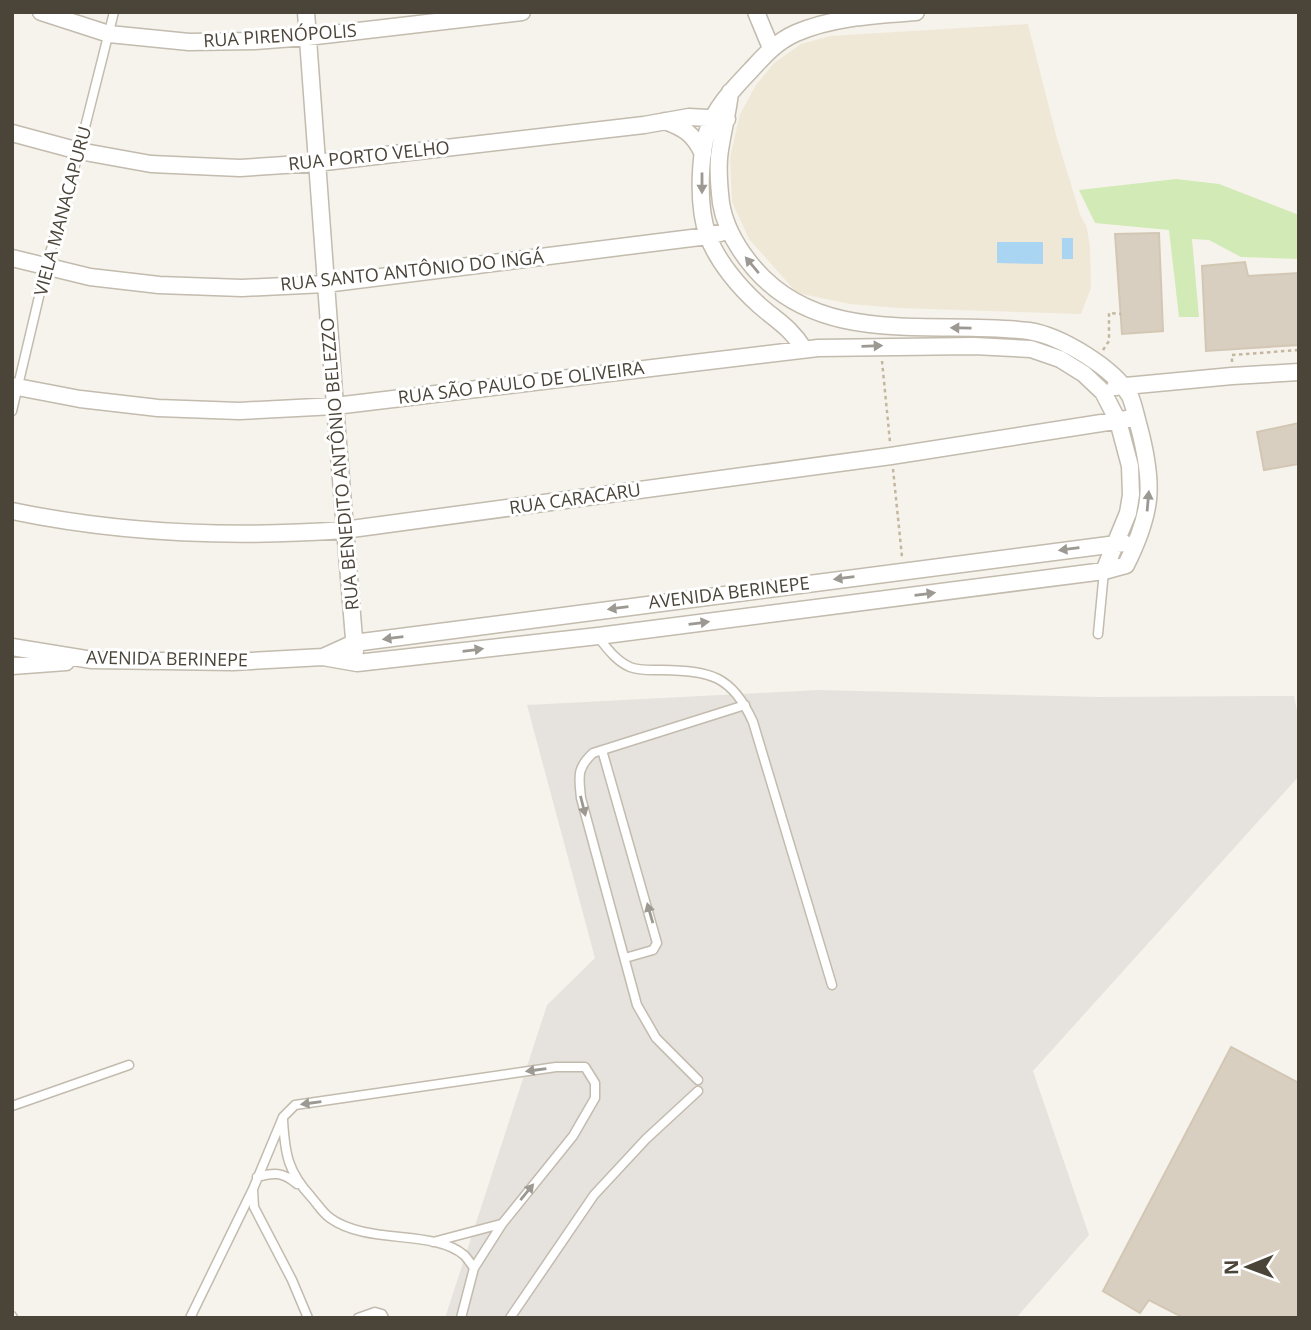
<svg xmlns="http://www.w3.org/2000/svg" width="1311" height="1330" viewBox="0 0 1311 1330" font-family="'Open Sans',sans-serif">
	<rect width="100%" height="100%" fill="#f6f3ec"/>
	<path fill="#e6e2dd" d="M819 690 1099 697 1294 696 1299 720V776L1033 1071 1089 1235 1016 1318H445L547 1005 595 958 527 705Z"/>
	<path fill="#efe8d6" d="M1028 24 1056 135 1080 214 1087 228 1090 247 1091 288 1081 314 897 308 850 304 797 293 749 239 732 202 730 158 740 114 756 85 774 63 801 44 830 36Z"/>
	<path fill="#d2eab5" d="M1176 179 1219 184 1299 215V259L1241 257 1209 240 1192 239 1199 317H1179L1169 230 1095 223 1079 190Z"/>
	<path fill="#a9d4f2" d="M1062 238H1073V259H1062Z
		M997 242H1043V264L997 263Z"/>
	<path fill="#d8cfc1" stroke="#d3c7b4" stroke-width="2" d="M1159 233 1163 331 1122 334 1115 234Z
		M1245 262 1248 276 1299 273V345L1206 351 1202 266Z
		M1299 423V464L1264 470 1257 432Z
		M1231 1047 1299 1083V1318H1184L1149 1300 1140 1313 1103 1291Z"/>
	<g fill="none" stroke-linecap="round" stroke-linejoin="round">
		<defs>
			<path id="service" d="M12 411 46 267 79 151 114 12
				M1098 634 1104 571
				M598 637C607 648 616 661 630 667 640 671 651 670 662 670 710 671 732 675 753 722L832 985
				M602 750 657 943 653 950 625 958
				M698 1080 656 1038 637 1005 581 798C579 777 576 769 593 753L745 705
				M12 1106 129 1065
				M283 1120C285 1155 288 1172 312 1198 318 1205 323 1213 330 1218 367 1245 434 1229 464 1255 468 1259 471 1264 474 1268
				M257 1177C274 1172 283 1172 297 1184
				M253 1190 254 1207 292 1280 308 1318
				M433 1242 501 1224
				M12 1316 13 1318
				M190 1318 253 1189 283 1117 295 1105 556 1067H585L595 1083V1098L573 1136 502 1224 474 1268 461 1318
				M358 1318 375 1312 382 1314 384 1318
				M510 1318 594 1195 646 1139 698 1091"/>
			<path id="minor" d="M41 12 109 34 189 42 255 41 307 37 522 12
				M306 12 335 406 355 651
				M756 12 771 48
				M665 121C684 128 694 134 703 154
				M12 133 79 151 151 164 240 168 316 163 644 125 689 117 727 119
				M12 258 90 277 159 285 242 288 325 284 708 236 728 231
				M804 349C790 327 777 321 759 305 739 287 717 261 708 236 697 206 698 144 714 116 723 99 738 84 751 70 765 55 776 42 796 33 833 17 876 15 916 12
				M12 386 80 399 158 408 239 411 335 406 818 348 974 346 1031 349 1060 359 1084 374 1103 392 1118 421 1130 466 1131 495 1128 513 1104 571
				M1115 387 1232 376 1299 372
				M12 511C122 534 233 538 344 530L891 456 1127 419
				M12 647 92 660 233 662 323 657 357 663 598 636 1104 571 1126 565C1153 511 1154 484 1139 427 1136 417 1134 405 1130 396 1114 368 1061 336 1029 331 937 319 823 349 754 268 737 248 725 228 721 203 719 186 717 167 720 150 723 130 728 112 730 92
				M323 657 354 643 1124 543
				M12 666 66 662"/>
		</defs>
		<use href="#service" stroke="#c2bbae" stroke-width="11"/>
		<use href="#minor" stroke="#c2bbae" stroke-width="19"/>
		<path stroke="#c4b79f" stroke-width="2.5" stroke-dasharray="3.5 3.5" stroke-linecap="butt" d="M1103 350 1109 341V313L1121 314
			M882 361 890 442
			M1232 362V355L1299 350
			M893 469 902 557"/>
		<use href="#service" stroke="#fff" stroke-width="8"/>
		<use href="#minor" stroke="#fff" stroke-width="16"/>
	</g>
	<defs><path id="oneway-solid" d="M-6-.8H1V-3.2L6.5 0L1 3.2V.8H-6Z" transform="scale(1.75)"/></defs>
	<g fill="#9c9892">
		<use href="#oneway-solid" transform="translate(702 183) rotate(90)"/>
		<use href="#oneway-solid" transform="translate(752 265) rotate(-130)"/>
		<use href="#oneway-solid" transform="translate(961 328) rotate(-179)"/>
		<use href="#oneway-solid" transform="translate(872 346) rotate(-2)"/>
		<use href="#oneway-solid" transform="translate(1148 501) rotate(-85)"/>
		<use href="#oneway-solid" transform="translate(1069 549) rotate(173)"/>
		<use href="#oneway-solid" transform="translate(844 578) rotate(173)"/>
		<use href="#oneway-solid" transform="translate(925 594) rotate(-7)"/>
		<use href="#oneway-solid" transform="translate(618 608) rotate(173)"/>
		<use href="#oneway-solid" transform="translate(699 623) rotate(-7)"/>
		<use href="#oneway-solid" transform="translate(393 638) rotate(173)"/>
		<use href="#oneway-solid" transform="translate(473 650) rotate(-7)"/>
		<use href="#oneway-solid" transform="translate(583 806) rotate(76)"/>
		<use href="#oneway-solid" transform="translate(650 913) rotate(-106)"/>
		<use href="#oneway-solid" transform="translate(536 1070) rotate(172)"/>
		<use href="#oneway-solid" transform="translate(311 1103) rotate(172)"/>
		<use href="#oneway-solid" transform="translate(527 1192) rotate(-51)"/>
	</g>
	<g text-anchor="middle" stroke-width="6" stroke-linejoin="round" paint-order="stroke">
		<g font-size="18" fill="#4b4439" stroke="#fff">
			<text transform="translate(280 36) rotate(-4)" y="6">RUA PIRENÓPOLIS</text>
			<text transform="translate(369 156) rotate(-6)" y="6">RUA PORTO VELHO</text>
			<text transform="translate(63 211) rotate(-75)" y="6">VIELA MANACAPURU</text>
			<text transform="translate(412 271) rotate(-6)" y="6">RUA SANTO ANTÔNIO DO INGÁ</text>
			<text transform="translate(521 383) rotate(-7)" y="6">RUA SÃO PAULO DE OLIVEIRA</text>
			<text transform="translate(340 464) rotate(-95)" y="6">RUA BENEDITO ANTÔNIO BELEZZO</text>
			<text transform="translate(575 499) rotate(-8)" y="6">RUA CARACARU</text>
			<text transform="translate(729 593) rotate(-7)" y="6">AVENIDA BERINEPE</text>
			<text transform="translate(167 659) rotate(1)" y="6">AVENIDA BERINEPE</text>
		</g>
	</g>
	<rect width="1311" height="1330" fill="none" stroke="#4b4439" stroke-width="28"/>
	<g transform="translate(1248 1267) rotate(269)" stroke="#ffffff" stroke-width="5" paint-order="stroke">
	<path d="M0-5L12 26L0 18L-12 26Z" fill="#4b4439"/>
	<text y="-10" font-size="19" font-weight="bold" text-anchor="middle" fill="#4b4439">N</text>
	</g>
</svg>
